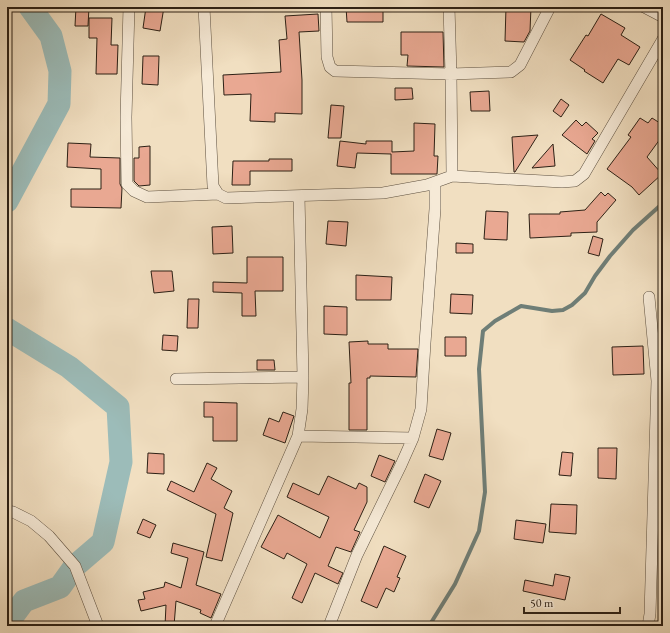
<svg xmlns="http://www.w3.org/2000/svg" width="670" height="633" viewBox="0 0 670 633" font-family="'EB Garamond',serif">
	<rect width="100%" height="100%" fill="#f1dfc1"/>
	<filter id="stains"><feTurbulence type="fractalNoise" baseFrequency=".005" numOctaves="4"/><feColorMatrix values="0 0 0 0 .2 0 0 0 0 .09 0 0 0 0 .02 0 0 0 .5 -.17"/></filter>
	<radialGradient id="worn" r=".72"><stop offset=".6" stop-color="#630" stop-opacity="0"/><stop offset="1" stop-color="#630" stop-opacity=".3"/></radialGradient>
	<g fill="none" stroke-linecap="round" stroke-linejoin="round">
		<path stroke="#6f7e77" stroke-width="4" d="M429 626 455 584 479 531 485 492 479 369 483 331 495 321 521 306 552 311 563 310 572 305 585 293 595 276 610 256 633 230 663 203"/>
		<path stroke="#9cbcb9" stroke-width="23" d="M7 201 59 104 60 71 51 36 30 7
			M7 329 69 367 118 407 121 462 103 542 75 566 60 587 24 601 7 624"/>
	</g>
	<path fill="#e9a892" stroke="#2c2015" d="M76 7H89L88 26H75Z
		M146 7H164L160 31 143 28Z
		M346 7H383V22H347Z
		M506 7H531L530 31 524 42 505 41Z
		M318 14 319 31 299 32 302 80V114L275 113V122L250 121 251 94 224 95 223 75 281 72 279 40 287 39 285 16Z
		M601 14 625 28 621 35 640 47 629 65 618 59 603 83 584 71 585 70 570 60 586 35 588 36Z
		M89 18H112L111 45H118L117 74H96L97 38H89Z
		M401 32H443L444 67 407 66 408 55H401Z
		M143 56H159L158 85 142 84Z
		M395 88H412L413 99 395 100Z
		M489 91 490 111H471L470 92Z
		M561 99 569 105 561 117 553 111Z
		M331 105 344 106 341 138H328Z
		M640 118 648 123 652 118 663 125V135L647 157 662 174 639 195 632 187 607 169 631 137 628 135Z
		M576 120 582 126 586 122 598 133 592 139 595 141 587 154 562 135Z
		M414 123 435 124 434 156H438L437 174H391V154L357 153 355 168 337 166 340 141 366 144V141H392V152L414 151Z
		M538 135 515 172H514L512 137Z
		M68 143 91 144 90 157 120 158V184L122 188 121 208 71 207V189H101V169L67 167Z
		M553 144 555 166 532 168Z
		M150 146V185L139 186 134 181V158H139V147Z
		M269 159H292V171H250V185H232L233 161H269Z
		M601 192 605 196 608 193 616 200 597 222V232L571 233V236L530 238 529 214H560V212L585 210Z
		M486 211 508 212 507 240 484 239Z
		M328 221 348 222 346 246 326 244Z
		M232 226 233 253 213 254 212 227Z
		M593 236 603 239 599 256 588 253Z
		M456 243 473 244V253H456Z
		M247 257H283V291H255L256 316H242V293L213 292V282L247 283Z
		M151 271H172L174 291 154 293Z
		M356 275 392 277 391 300H356Z
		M451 294 473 295 472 314 450 313Z
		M188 299H199L198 328H187Z
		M324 306 347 307V335L324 334Z
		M163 335 178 336 177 351 162 350Z
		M445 337H466V356H445Z
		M368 341V344H388V349H418L416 377 370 376V378H367V430H349V383H351L349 342Z
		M643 346 644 374 613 375 612 347Z
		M257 360H274L275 370H257Z
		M204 402 237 403V441H213V417H204Z
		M283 412 294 416 285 443 263 435 269 418 279 422Z
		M437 429 451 433 443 460 429 456Z
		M598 448H617L616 479 598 478Z
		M562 452 573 453 571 476 559 475Z
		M148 453 164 454V474L147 473Z
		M379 455 395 461 385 482 371 476Z
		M207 463 217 468 211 479 232 491 224 508 233 513 222 561 206 557 216 514 167 490 171 481 194 492Z
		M425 474 441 481 429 508 414 502Z
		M328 476 356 489 359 483 367 487V502L354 530 360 532 351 552 336 547 328 566 343 573 338 584 315 573 302 603 292 598 307 564 287 553 284 559 261 547 278 515 320 538 329 517 287 497 293 483 319 495Z
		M551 504 577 505 576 534 549 532Z
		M143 519 156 525 150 538 137 533Z
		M516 520 546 524 543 543 514 539Z
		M173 543 204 552 196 585 221 594 211 618 200 613 201 610 176 601 174 626H165L166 605 141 611 138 600 145 599 143 592 164 587 165 582 181 588 188 558 171 553Z
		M384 546 406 556 397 577 400 578 394 592 386 588 377 608 361 601Z
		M555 574 570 577 565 600 523 591 525 580 553 586Z"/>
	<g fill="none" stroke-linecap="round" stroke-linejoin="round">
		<defs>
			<path id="street" d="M129 7 126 117 127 184 134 191 147 197 218 194 226 198 383 193 427 185 452 176 562 182 575 181 584 174 663 39
				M204 7 213 186 218 194
				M326 7 327 57 330 67 335 71 451 74 511 72 520 65 550 7
				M449 7 451 74 452 176
				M644 7 663 17
				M176 379 303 377
				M298 436 413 438
				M7 511 13 512 31 521 49 536 75 566 98 626
				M215 626 298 436 302 409 303 377 299 196
				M329 626 357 555 401 465 413 438 421 409 425 343 435 209V182
				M648 626 650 614 657 381 649 297"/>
		</defs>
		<use href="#street" stroke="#5d5040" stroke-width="12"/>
		<use href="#street" stroke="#f6ead7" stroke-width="11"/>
	</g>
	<rect width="670" height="633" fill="none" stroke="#f1dfc1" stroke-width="24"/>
	<rect x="8" y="8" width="654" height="617" fill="none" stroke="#2c2015" stroke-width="2"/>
	<rect x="12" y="12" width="646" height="609" fill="none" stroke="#2c2015"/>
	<path d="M524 607v6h96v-6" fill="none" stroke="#2c2015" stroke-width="2"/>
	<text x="530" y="607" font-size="12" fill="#2c2015" stroke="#f6ead7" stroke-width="3" paint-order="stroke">50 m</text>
	<rect width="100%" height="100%" filter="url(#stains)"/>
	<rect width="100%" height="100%" fill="url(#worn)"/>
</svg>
